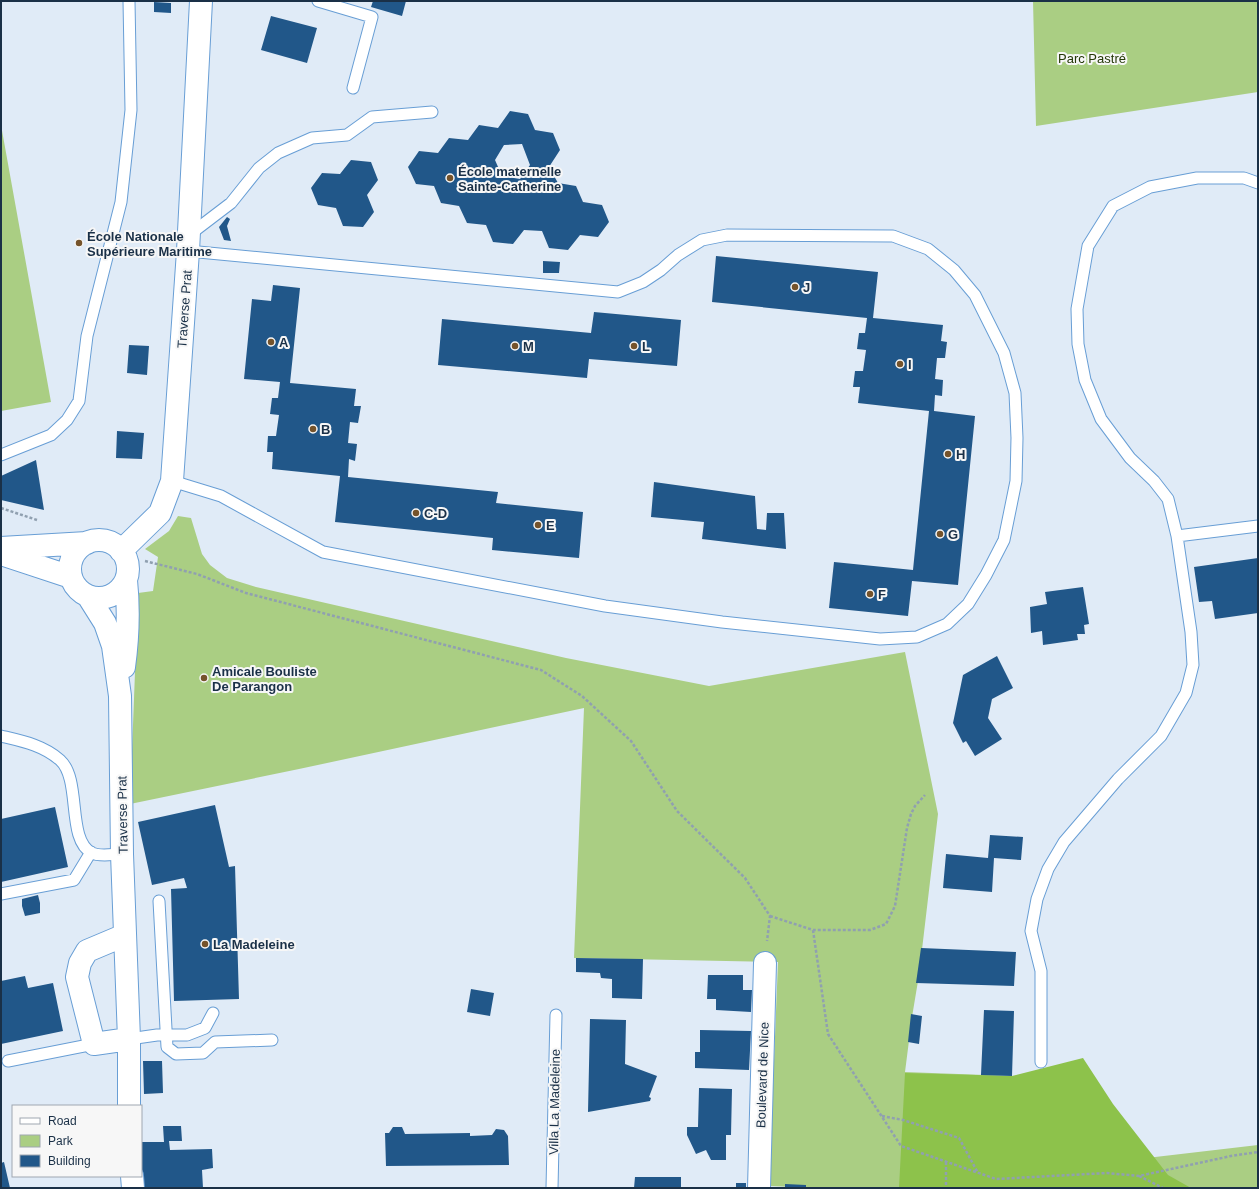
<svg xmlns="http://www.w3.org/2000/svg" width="1259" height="1189" viewBox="0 0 1259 1189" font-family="Helvetica,sans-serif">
	<rect width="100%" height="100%" fill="#e0ebf7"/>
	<path fill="#aace83" d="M1033 1H1258V92L1036 126Z
		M1 125 51 402 1 411Z
		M178 516 191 518 202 554 210 565 227 578 256 587 566 658 709 686 905 652 938 814 919 975 912 1017 905 1072 1012 1076 1009 1174 1258 1145V1188H820L769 1186 778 962 574 958 584 708 299 769 130 804 138 593 153 591 158 557 145 549 169 531Z"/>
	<path fill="#8dc24b" d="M1083 1058 1113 1104 1168 1175 1191 1188H899L905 1073 1012 1076Z"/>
	<path fill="#215789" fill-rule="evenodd" d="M373 1H406L402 16 371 7Z
		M154 2 171 3V13L154 12Z
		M271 16 317 28 307 63 261 50Z
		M510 111 528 114 535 130 553 133 560 150 549 167 558 183 576 186 583 202 602 205 609 222 598 237 580 235 568 250 549 248 542 231 524 230 513 244 493 242 486 225 467 223 459 206 441 203 434 186 416 184 408 167 419 151 438 153 449 138 468 140 479 125 498 128ZM522 144 530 165 520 179 502 176 495 160 504 145Z
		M351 160 371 162 378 180 367 195 374 212 363 227 343 226 336 208 318 205 311 188 322 173 340 174Z
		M227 217 230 219 227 226 231 241 224 240 219 227Z
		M716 256 878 272 873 318 943 325 941 341 947 342 945 358H937L935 379 943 380 942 396 935 395 934 411 975 416 958 585 912 581 908 616 829 608 834 562 913 570 929 411 858 403 860 387H853L855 371H863L866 350 857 349 859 333H865L867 318 712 302Z
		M543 261 560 262 559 273H543Z
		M273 285 300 288 290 383 356 389 354 406H361L358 423 350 422 348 443 357 444 355 461 349 459 348 477 498 492 496 503 583 512 579 558 492 550 493 538 335 522 340 476 272 469 273 452H267L268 436H276L279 415 270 414 272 398H278L280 382 244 379 252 299 271 301Z
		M594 312 681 320 677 366 589 359 587 378 438 365 442 319 591 333Z
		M129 345 149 346 147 375 127 373Z
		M117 431 144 433 142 459 116 458Z
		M36 460 44 510 1 500V476Z
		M654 482 755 496 757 529 766 530 767 513H784L786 549 702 539 704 522 651 517Z
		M1258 558V613L1215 619 1212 601 1199 602 1194 567Z
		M1083 587 1089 624 1084 625 1085 634H1077L1078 640 1043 645 1042 631 1031 633 1030 607 1047 604 1045 592Z
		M997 656 1013 688 992 699 988 718 1002 739 975 756 966 741 963 743 953 723 963 675Z
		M215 805 229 867 235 866 239 999 174 1001 171 889 187 888 184 878 152 885 138 822Z
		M55 807 68 867 1 882V819Z
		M990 835 1023 837 1021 860 994 858 992 892 943 888 946 854 988 858Z
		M38 895 40 903V913L25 916 22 906V899Z
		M921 948 1016 952 1014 986 916 983Z
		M576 958 643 959 642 999 612 998V979L601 978 600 973 576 972Z
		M708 975H743V990H752L751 1012 716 1010V999H707Z
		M25 976 28 988 53 983 63 1031 1 1044V981Z
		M471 989 494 993 490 1016 467 1012Z
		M984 1010 1014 1011 1012 1076 981 1075Z
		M911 1014 922 1016 919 1044 908 1042Z
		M590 1019 626 1020 625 1064 657 1076 649 1097 651 1098 650 1101 588 1112Z
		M700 1030 751 1031 749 1070 695 1068V1052H700Z
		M143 1061H162L163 1093 144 1094Z
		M699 1088 732 1089 731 1135H726V1160H711L706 1150 696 1154 687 1135V1127H698Z
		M163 1126H181L182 1141H169L170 1150 212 1149 213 1168 202 1170 203 1188H139L141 1176V1142H164Z
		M393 1127H402L405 1134 470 1133V1136L492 1135 496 1129 504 1130 508 1136 509 1165 386 1166 385 1133H389Z
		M4 1162 10 1188H1V1163Z
		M635 1177H681V1188H634Z
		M736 1183H746V1188H736Z
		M785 1184 806 1185V1188H785Z"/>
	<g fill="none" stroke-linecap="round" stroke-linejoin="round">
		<defs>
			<path id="lane" d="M318 1 372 17 353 88
				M189 235 231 203 259 168 278 153 312 138 347 135 372 117 432 112
				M1 455 51 435 67 420 79 401 87 336 121 202 131 110 129 1
				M172 481 221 496 323 552 605 606 722 622 880 639 917 637 947 624 968 604 986 575 1004 540 1016 481 1017 438 1015 393 1004 353 975 295 954 270 928 249 893 236 727 235 702 240 678 255 661 270 643 282 618 292 188 251
				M1177 536 1258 526
				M1 736C22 741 43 745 60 760 82 780 66 840 92 853 100 857 113 854 122 854
				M1 894 74 880 91 852
				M159 901 167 1047 176 1054 203 1053 215 1042 272 1040
				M129 1039 157 1035H187L205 1028 213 1013
				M8 1061 94 1044
				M1041 1062V971L1031 931 1037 899 1048 869 1064 842 1118 779 1161 736 1186 693 1193 665 1191 632 1177 536 1168 499 1154 481 1130 458 1101 419 1085 380 1078 344 1077 309 1088 246 1113 206 1150 187 1197 178H1244L1258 183
				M552 1188 556 1015"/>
			<path id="street" d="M70 569a29 29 0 1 1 58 0a29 29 0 1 1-58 0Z
				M1 548 87 543
				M121 551 160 513 172 481 188 251 201 1
				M1 554 71 577
				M88 596 105 623 113 646 120 696 122 854 129 1039
				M124 667C128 638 129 609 126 580
				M125 935 87 951 80 963 77 977 94 1044 129 1039V1106
				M132 1176 133 1188
				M759 1188 765 963"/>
		</defs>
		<use href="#lane" stroke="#689ed5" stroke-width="13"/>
		<use href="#street" stroke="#689ed5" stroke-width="24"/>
		<path stroke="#90a0b0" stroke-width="2.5" stroke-dasharray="3 2" stroke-linecap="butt" d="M1 508 37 520
			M145 561 197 574 246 593 541 670 582 696 631 741 677 811 745 878 770 916 767 941
			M770 916 813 930H870L886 924 895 906 907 828 911 814 915 806 925 795
			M813 930 828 1034 901 1146 996 1179 1107 1173 1139 1176 1231 1156 1258 1152
			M882 1116 903 1120 959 1138 978 1173
			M946 1162V1188
			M1139 1176 1163 1188"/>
		<use href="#lane" stroke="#fff" stroke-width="11"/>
		<use href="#street" stroke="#fff" stroke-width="22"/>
	</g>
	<g fill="#75532b" stroke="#f7f7f7" stroke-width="1.5">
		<circle cx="450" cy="178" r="4"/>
		<circle cx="79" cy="243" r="4"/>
		<circle cx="795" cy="287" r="4"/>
		<circle cx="271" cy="342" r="4"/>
		<circle cx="515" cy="346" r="4"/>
		<circle cx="634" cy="346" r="4"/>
		<circle cx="900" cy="364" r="4"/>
		<circle cx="313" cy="429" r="4"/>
		<circle cx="948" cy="454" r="4"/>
		<circle cx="416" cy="513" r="4"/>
		<circle cx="538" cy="525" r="4"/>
		<circle cx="940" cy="534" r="4"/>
		<circle cx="870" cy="594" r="4"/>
		<circle cx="204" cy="678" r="4"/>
		<circle cx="205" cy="944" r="4"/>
	</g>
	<g text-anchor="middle" stroke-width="4" stroke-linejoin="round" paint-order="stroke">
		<g font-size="13" fill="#253908" stroke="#f7f7f7">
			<text x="1092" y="63">Parc Pastré</text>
		</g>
		<g font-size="13" font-weight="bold" fill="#1a3047" stroke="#f7f7f7" text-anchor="start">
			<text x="458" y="176">École maternelle<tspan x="458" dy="15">Sainte-Catherine</tspan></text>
			<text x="87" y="241">École Nationale<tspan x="87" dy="15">Supérieure Maritime</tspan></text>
			<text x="803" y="292">J</text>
			<text x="279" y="347">A</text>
			<text x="523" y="351">M</text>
			<text x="642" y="351">L</text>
			<text x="908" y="369">I</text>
			<text x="321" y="434">B</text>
			<text x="956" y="459">H</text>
			<text x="424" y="518">C-D</text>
			<text x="546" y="530">E</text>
			<text x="948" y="539">G</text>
			<text x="878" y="599">F</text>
			<text x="212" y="676">Amicale Bouliste<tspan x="212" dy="15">De Parangon</tspan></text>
			<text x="213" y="949">La Madeleine</text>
		</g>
		<g font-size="13" fill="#1a3047" stroke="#f7f7f7">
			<text transform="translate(184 309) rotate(-86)" y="5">Traverse Prat</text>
			<text transform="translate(122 815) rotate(-91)" y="5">Traverse Prat</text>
			<text transform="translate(762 1075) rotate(-88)" y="5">Boulevard de Nice</text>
			<text transform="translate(554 1102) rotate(-89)" y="5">Villa La Madeleine</text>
		</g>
	</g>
	<rect width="1259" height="1189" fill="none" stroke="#1a3047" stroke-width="4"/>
	<rect x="12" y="1105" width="130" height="72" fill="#f7f7f7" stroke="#9fa7b1"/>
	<rect x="20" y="1118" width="20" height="6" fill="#ffffff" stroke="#9fa7b1"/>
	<text x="48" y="1125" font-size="12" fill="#1a3047">Road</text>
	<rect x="20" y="1135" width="20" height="12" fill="#aace83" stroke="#9fa7b1"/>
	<text x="48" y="1145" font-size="12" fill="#1a3047">Park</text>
	<rect x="20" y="1155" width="20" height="12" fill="#215789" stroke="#9fa7b1"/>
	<text x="48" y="1165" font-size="12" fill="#1a3047">Building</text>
</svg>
